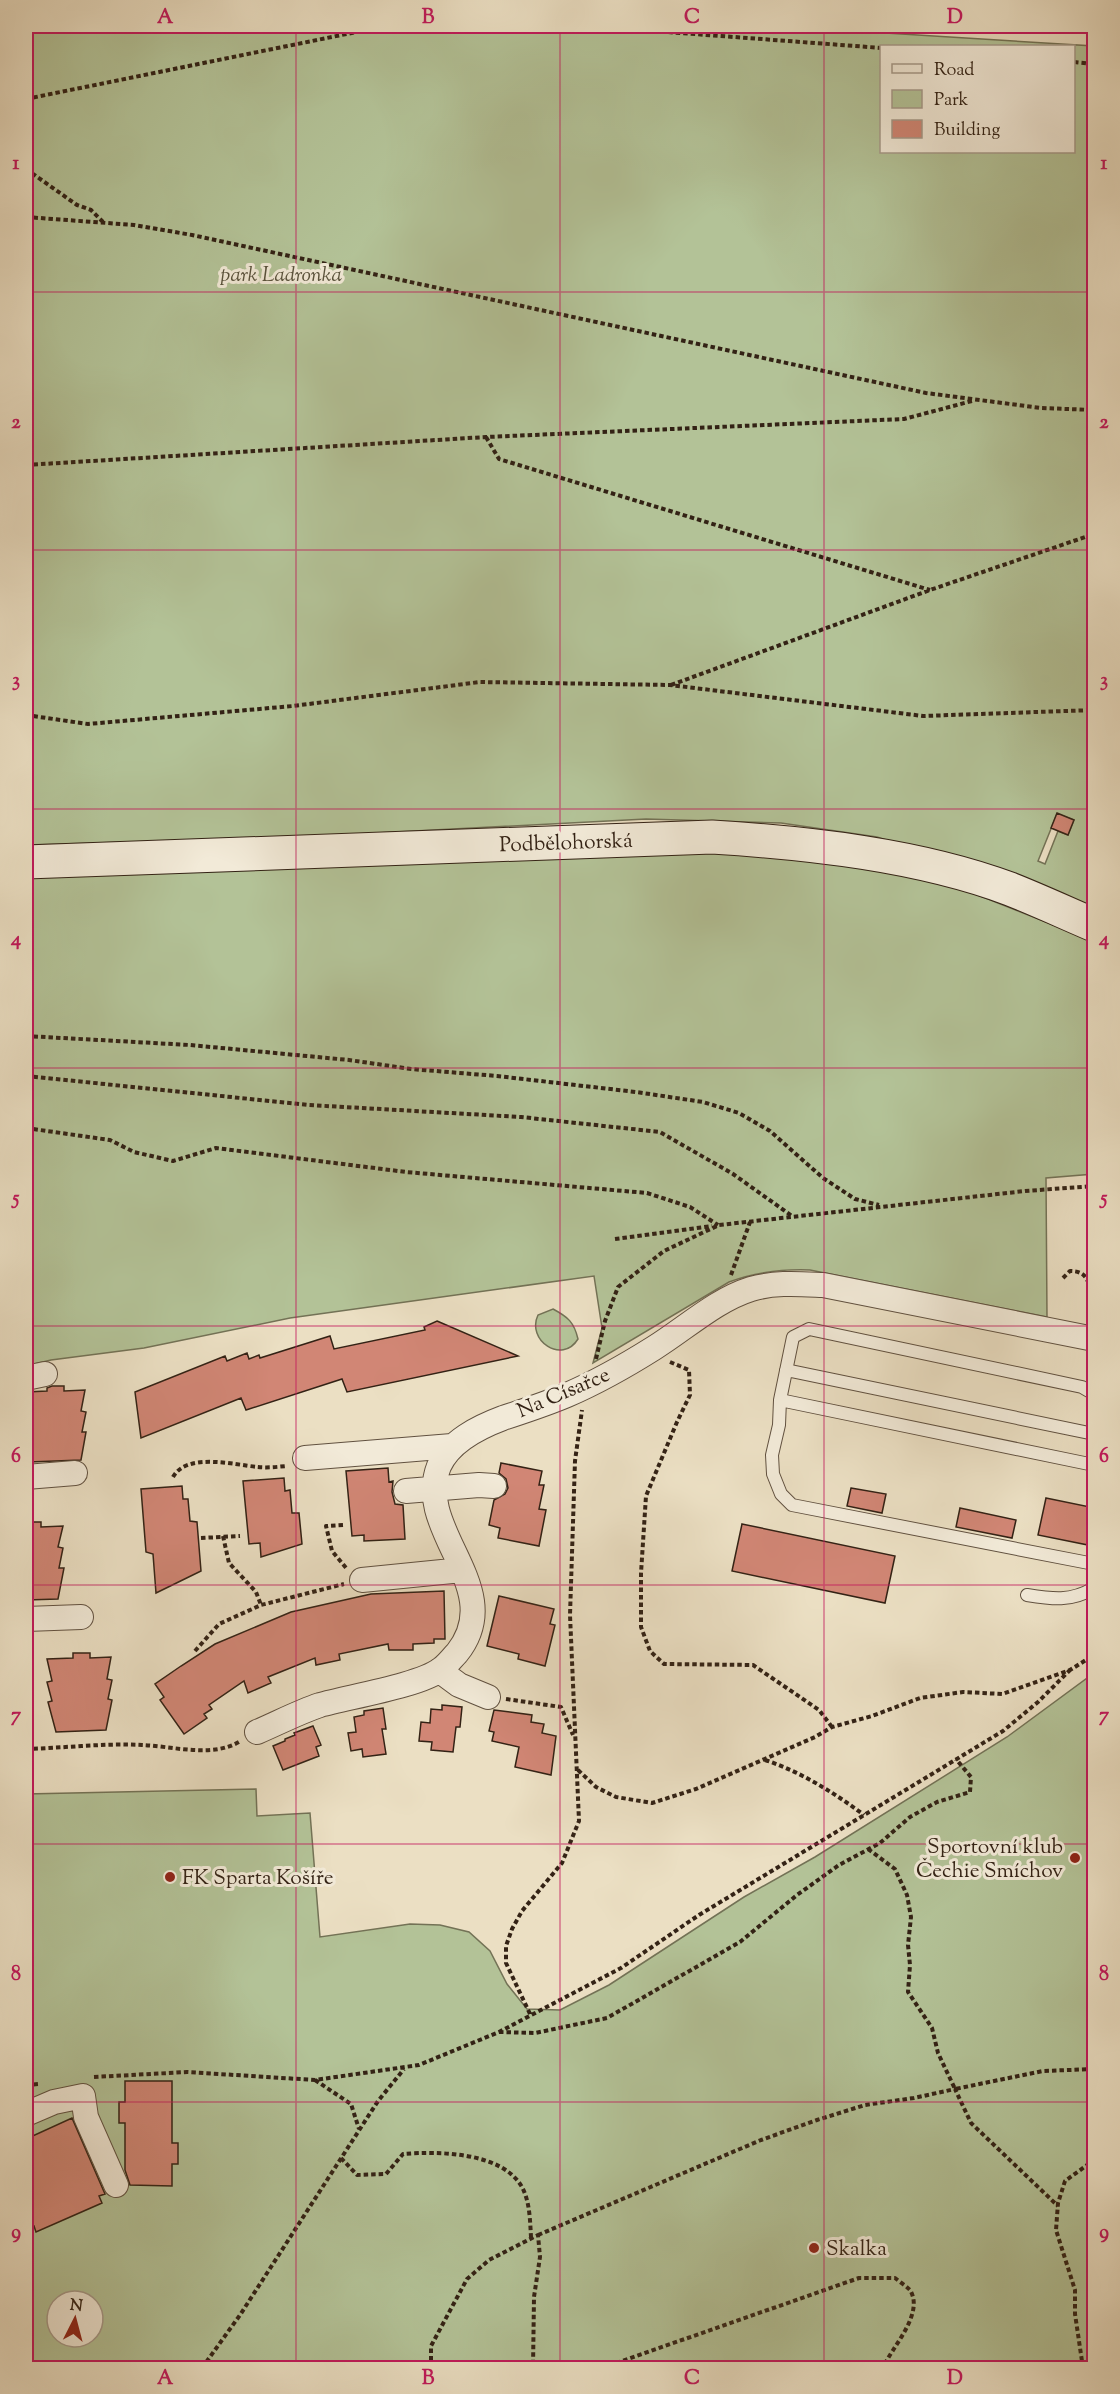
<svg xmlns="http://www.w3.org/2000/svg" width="1120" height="2394" viewBox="0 0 1120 2394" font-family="'Sorts Mill Goudy',serif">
	<rect width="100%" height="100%" fill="#ebdfc3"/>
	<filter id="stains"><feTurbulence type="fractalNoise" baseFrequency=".00333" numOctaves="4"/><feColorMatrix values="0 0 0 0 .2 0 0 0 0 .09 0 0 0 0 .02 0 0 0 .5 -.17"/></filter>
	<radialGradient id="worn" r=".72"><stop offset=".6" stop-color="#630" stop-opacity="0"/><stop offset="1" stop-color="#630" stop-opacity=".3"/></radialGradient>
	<path fill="#b3c297" stroke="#737256" stroke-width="1.5" fill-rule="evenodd" d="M26 26H773L1094 46V911L1021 883 877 837 781 823 646 819 299 837 26 845ZM882 46H1074V152H882ZM1057 814 1074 820 1068 835 1058 831 1045 864 1038 861Z
		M705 846 811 855 960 888 1094 941V1174L1046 1178 1047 1317 810 1270C781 1269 755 1272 729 1282L593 1363 602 1328 594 1276 290 1318 144 1348 51 1360 26 1366V874Z
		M553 1309C568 1317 574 1322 578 1339 562 1365 526 1340 538 1315Z
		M1094 1673V2368H26V1794L256 1789 257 1816 310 1813 320 1937 410 1924 440 1925 469 1932 490 1951 507 1984 527 2009 560 2010 609 1985 744 1897 815 1857 1007 1737ZM57 2301H93V2337H57Z"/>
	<path fill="#d18675" stroke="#332215" stroke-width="1.5" d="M1057 813 1074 820 1068 835 1051 828Z
		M437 1321 518 1356 347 1392 342 1379 246 1410 241 1398 141 1438 135 1392 225 1356 227 1361 247 1353 249 1359 259 1355 260 1358 330 1336 334 1349 425 1330 424 1327Z
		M52 1386H64V1391L85 1390 81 1411 86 1412 82 1432H86L81 1460 29 1462 26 1447V1392L47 1391V1388Z
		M501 1463 542 1471 539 1485H544L539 1509 546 1510 539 1546 498 1538 500 1528 489 1525 494 1500 505 1494 508 1488 506 1479 499 1473Z
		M388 1468 389 1482 393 1481 392 1492 395 1504 403 1505 405 1539 364 1541V1535L352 1536 346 1471Z
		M284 1478 285 1491 290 1490 292 1513H299L302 1544 261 1557 260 1543 249 1544 243 1481Z
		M182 1486 183 1499H188L190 1521 197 1522 201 1571 156 1593 153 1554 146 1552 141 1489Z
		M851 1488 886 1494 882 1513 847 1506Z
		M1046 1498 1095 1508 1093 1546 1038 1535Z
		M960 1508 1016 1520 1012 1538 956 1527Z
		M26 1522H41V1527L63 1526 58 1547 63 1548 59 1568H64L58 1599 26 1600Z
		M742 1524 895 1556 885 1603 732 1571Z
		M444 1591 445 1639H434V1643L413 1644V1650H389L388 1644 339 1654 340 1660 316 1665 315 1658 268 1677 271 1683 248 1693 244 1681 209 1705 212 1709 204 1714 207 1718 184 1734 160 1700 164 1697 155 1684 181 1666 215 1644 291 1612 371 1594Z
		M499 1596 554 1609 550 1624 555 1625 545 1666 518 1659 519 1654 487 1646Z
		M73 1653H90V1658L111 1657 107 1679 112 1680 108 1699 112 1700 106 1730 56 1732 48 1702 52 1701 47 1682 52 1681 47 1659 73 1658Z
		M442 1705 462 1707 460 1727H456L453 1752 431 1750 432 1742 419 1741 421 1722 430 1723 431 1709 442 1710Z
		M383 1708 386 1729H382L386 1754 363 1757 362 1749 351 1751 348 1733 356 1732 354 1717 364 1715V1711Z
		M494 1710 532 1715 531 1722 544 1724 542 1733 556 1736 551 1775 515 1767 519 1747 492 1741 494 1732 489 1731Z
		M313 1726 321 1745 316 1747 319 1756 283 1770 273 1746 285 1741V1739L295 1735 294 1733Z
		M125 2081H172V2143H178V2164H172V2186L130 2185 125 2170V2123H119V2102H125Z
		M72 2118 105 2194 99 2196 102 2203 36 2232 34 2226 26 2229V2139Z"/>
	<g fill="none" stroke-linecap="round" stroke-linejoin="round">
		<defs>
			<path id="lane" d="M786 1370 1094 1434
				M1094 1394 1082 1387 809 1329 793 1337 780 1400 779 1425 772 1455 773 1474 781 1494 792 1505 1094 1564
				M780 1400 1094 1465
				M1027 1595C1052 1599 1071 1602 1094 1588"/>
			<path id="street" d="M26 1378 45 1374
				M305 1458 452 1446
				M26 1477 75 1473
				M406 1491 479 1485 494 1486
				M362 1580 462 1570
				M26 1619 81 1617
				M440 1671 459 1685 488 1697
				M257 1732C278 1723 299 1712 320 1705 348 1697 422 1685 441 1669 447 1665 452 1658 457 1653 509 1588 413 1531 439 1466 450 1441 479 1427 503 1418 524 1411 546 1404 567 1395 597 1382 627 1365 654 1348 686 1328 716 1300 751 1289 775 1282 799 1284 823 1285L1094 1339
				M26 2114 54 2102 83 2096 86 2117 116 2185"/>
			<path id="secondary" d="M26 862 712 837C809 843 919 855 1010 889 1038 900 1066 913 1094 925"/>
		</defs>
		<use href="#lane" stroke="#615140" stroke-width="14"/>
		<use href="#street" stroke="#615140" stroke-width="26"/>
		<use href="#secondary" stroke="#332215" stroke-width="35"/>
		<path stroke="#332215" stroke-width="4" stroke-dasharray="4.5 3" stroke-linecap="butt" d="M586 26 882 48
			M1074 62 1094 64
			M26 99 386 26
			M26 169 77 205 91 210 103 222
			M26 217 134 225 192 235 926 393 1041 408 1094 410
			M486 437 499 459 930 590
			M26 465 486 437 904 419 972 401
			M671 685 930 590 1094 534
			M26 715 88 724 293 706 480 682 670 685 923 716 1094 710
			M26 1036 190 1045 349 1060 411 1069 497 1076 636 1092 703 1102 739 1113 770 1131 823 1178 855 1199 879 1205
			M26 1076 309 1105 521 1117 660 1132 733 1174 792 1216
			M26 1128 110 1140 134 1152 173 1161 216 1148 406 1172 647 1193 690 1207 718 1225
			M615 1239 712 1226
			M731 1275 750 1222
			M1063 1278 1070 1271C1088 1271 1087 1282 1094 1295
			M596 1359 605 1321 618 1287 664 1251 719 1225 1025 1191 1094 1186
			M670 1362 689 1370 690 1395 677 1422 646 1496 641 1573V1627L650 1651 664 1664 753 1665 819 1710 832 1727
			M173 1477C187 1452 235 1465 258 1467 267 1468 277 1467 286 1466
			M343 1525 326 1526 332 1551 347 1569
			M223 1536 229 1563 256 1592 261 1605
			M201 1538 240 1536
			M195 1651 219 1624 261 1605 344 1584
			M506 1699 561 1707 573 1735
			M26 1749C64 1748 104 1743 142 1745 172 1746 211 1758 239 1742
			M765 1760C801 1772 833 1792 864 1815
			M578 1770 596 1787 616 1797 652 1803 696 1789 815 1737 832 1727 872 1716 920 1698 963 1692 1002 1694 1070 1670 1094 1655
			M868 1849 895 1869 907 1895 911 1917 908 1945 910 1965 908 1992 932 2028 938 2053 955 2089 1043 2071 1094 2069
			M530 2014 506 1963V1946L512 1929 522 1911 562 1863 579 1821 570 1615 575 1461 582 1410
			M499 2032 535 2033 607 2018 740 1942 797 1895 839 1865 880 1843 910 1817 937 1802 970 1792 971 1777 956 1759
			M94 2077 187 2072 315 2080 419 2065 499 2032 621 1968 699 1915 1003 1731 1038 1702 1070 1670
			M315 2080 351 2104 359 2129
			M26 2085 39 2084
			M341 2158 357 2175 386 2174 403 2154C439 2151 502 2152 522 2187 530 2202 530 2221 531 2237
			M538 2235 761 2140 817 2120 865 2105 914 2098 955 2089 971 2123 1058 2206
			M202 2368 240 2315 378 2101 404 2069
			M431 2368V2346L467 2279 489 2260 538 2235 540 2257 534 2297 533 2368
			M602 2368 859 2278H895C900 2282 906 2286 910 2290 925 2314 891 2348 883 2368
			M1083 2368 1075 2314V2290L1056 2230 1058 2203 1065 2181 1094 2160"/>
		<use href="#lane" stroke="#f2ead8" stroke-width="12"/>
		<use href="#street" stroke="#f2ead8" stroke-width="24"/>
		<use href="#secondary" stroke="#f2ead8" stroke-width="33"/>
	</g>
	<path fill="none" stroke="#c2185b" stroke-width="1.5" stroke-opacity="0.55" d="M296 26V2368M560 26V2368M824 26V2368M26 292H1094M26 550H1094M26 809H1094M26 1068H1094M26 1326H1094M26 1585H1094M26 1844H1094M26 2102H1094"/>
	<g fill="#8f2418" stroke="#f2ead8" stroke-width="2">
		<circle cx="1075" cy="1858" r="6"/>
		<circle cx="170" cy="1877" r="6"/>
		<circle cx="814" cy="2248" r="6"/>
	</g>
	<g text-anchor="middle" stroke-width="6" stroke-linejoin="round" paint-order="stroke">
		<g font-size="21" font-style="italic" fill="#59523c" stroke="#f2ead8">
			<text x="281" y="281">park Ladronka</text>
		</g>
		<g font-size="21" fill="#332215" stroke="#f2ead8">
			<text transform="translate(566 842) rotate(-2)" y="7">Podbělohorská</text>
			<text transform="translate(563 1392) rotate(-23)" y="7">Na Císařce</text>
		</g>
		<g font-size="21" fill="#332215" stroke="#f2ead8" text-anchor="start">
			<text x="1063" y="1853" text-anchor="end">Sportovní klub<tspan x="1063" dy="24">Čechie Smíchov</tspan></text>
			<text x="182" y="1884">FK Sparta Košíře</text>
			<text x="826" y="2255">Skalka</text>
		</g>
	</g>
	<rect width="1120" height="2394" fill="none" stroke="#ebdfc3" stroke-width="66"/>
	<rect x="880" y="45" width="195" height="108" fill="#f2ead8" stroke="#a69a8a" stroke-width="1.5"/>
	<rect x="892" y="64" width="30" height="9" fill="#f2ead8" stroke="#a69a8a" stroke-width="1.5"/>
	<text x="934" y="75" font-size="18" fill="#332215">Road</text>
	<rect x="892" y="90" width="30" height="18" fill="#b3c297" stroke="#a69a8a" stroke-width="1.5"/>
	<text x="934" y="105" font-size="18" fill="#332215">Park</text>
	<rect x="892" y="120" width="30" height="18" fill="#d18675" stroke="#a69a8a" stroke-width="1.5"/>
	<text x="934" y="135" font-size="18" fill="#332215">Building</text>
	<g transform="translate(75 2319) rotate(6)"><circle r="28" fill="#f2ead8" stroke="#a69a8a" stroke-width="1.5"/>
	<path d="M0-4.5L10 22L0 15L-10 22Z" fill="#8f2418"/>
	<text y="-9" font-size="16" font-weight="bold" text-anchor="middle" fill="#332215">N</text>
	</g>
	<rect x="33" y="33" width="1054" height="2328" fill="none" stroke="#c2185b" stroke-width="2"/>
	<g font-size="20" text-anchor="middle" font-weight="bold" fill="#c2185b">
		<text x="165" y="23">A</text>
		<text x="428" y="23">B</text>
		<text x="692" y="23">C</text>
		<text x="955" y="23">D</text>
		<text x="16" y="169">1</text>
		<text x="1104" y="169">1</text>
		<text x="16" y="428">2</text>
		<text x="1104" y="428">2</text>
		<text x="16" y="686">3</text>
		<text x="1104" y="686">3</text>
		<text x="16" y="945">4</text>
		<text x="1104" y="945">4</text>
		<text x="16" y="1204">5</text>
		<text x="1104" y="1204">5</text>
		<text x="16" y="1462">6</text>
		<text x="1104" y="1462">6</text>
		<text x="16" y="1721">7</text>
		<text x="1104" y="1721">7</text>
		<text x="16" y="1980">8</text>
		<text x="1104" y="1980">8</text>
		<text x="16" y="2238">9</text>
		<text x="1104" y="2238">9</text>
		<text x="165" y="2384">A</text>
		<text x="428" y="2384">B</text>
		<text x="692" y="2384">C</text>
		<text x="955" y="2384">D</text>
	</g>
	<rect width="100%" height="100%" filter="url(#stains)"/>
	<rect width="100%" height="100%" fill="url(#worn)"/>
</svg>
